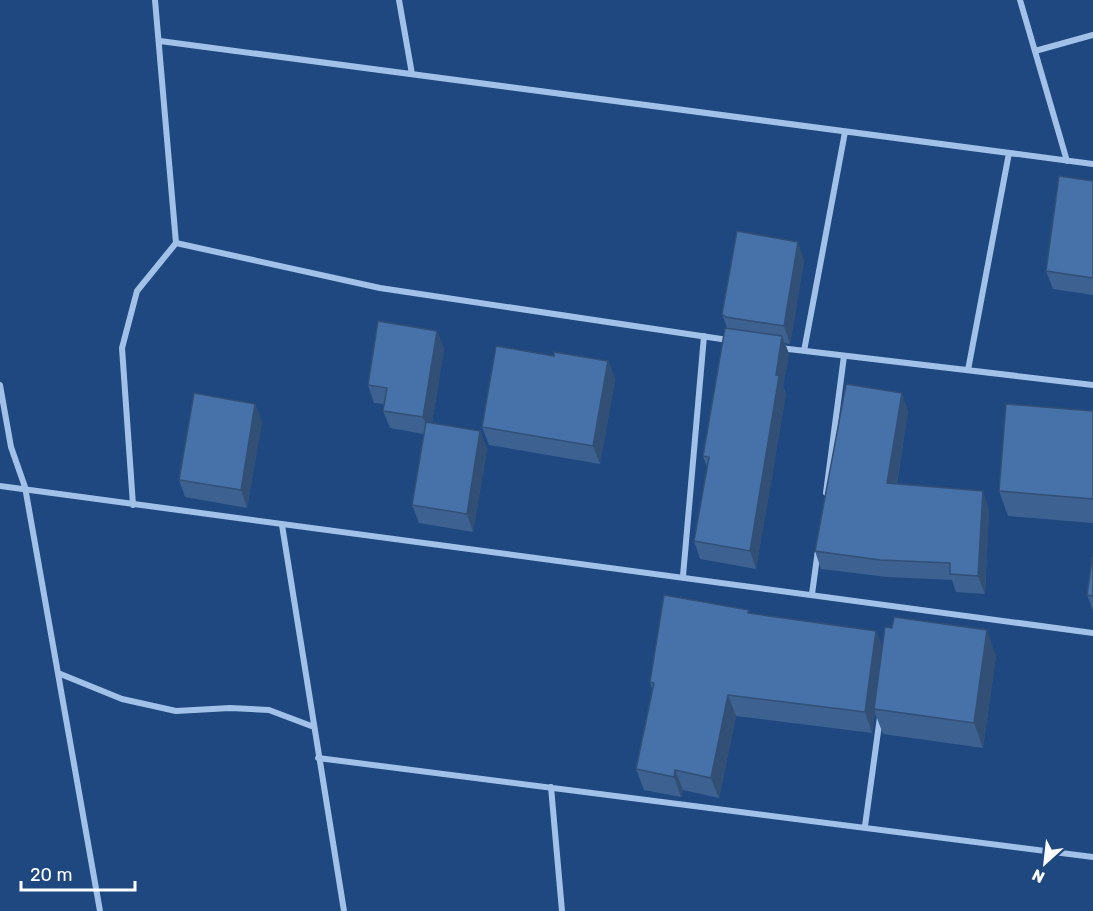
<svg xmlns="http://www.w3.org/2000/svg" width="1093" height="911" viewBox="0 0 1093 911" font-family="Rubik,sans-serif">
	<rect width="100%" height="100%" fill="#1e487f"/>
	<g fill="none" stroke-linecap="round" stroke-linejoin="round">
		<path stroke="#a2c1e8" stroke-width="6" d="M399 0 412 74
			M1020 0 1067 161
			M160 41 1093 164
			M1035 51 1093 35
			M176 243 380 288 728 340
			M780 348 1093 385
			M804 351 845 132
			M968 370 1009 153
			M0 385 11 447 25 487 100 911
			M0 486 1093 633
			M826 493 844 356
			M133 505 122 348 137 291 176 243 155 0
			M282 525 344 911
			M683 576 704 336
			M812 594 818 550
			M58 673 122 699 176 711 230 708 269 710 314 727
			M318 758 1093 857
			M551 787 562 911
			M865 826 880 717"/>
	</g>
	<path fill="#3d6191" d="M1093 181V295L1053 289 1046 271Z
		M804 260 790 344 785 343 789 354 783 386 786 394 756 569 700 559 694 541 707 467 703 456 727 328 722 314Z
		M437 331 444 349 432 423 480 431 487 449 473 532 419 523 412 505 424 434 390 428 383 411 384 404 374 403 368 385Z
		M554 356 608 361 615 379 600 464 489 445 482 427Z
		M255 404 262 422 247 508 185 497 179 480Z
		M908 411 897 484 989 509 985 594 956 592 952 580 887 577 821 569 815 551Z
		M1093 411V523L1008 516 999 491Z
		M1093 553V611L1087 595Z
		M750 613 876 631 882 647 996 656 983 748 883 734 875 713 872 733 736 716 719 798 683 790 681 797 644 790 636 769 652 689 650 682Z"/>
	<path fill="#324f76" d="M798 242 804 260 790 344 784 326Z
		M437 331 444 349 430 435 423 417Z
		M782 336 789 354 783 386 786 394 756 569 750 551Z
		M608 361 615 379 600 464 593 446Z
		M902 393 908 411 894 501 887 483Z
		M255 404 262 422 247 508 241 490Z
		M480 431 487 449 473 532 467 514Z
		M983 491 989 509 985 594 978 576Z
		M987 630 996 656 983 748 974 723Z
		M876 631 884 651 874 709 875 713 872 733 865 712Z
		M728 695 736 716 719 798 711 778Z
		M675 770 683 790 681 797 674 777Z"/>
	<path fill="#4771a9" stroke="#324f76" stroke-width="1.5" d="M1059 176 1093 181V278L1046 271Z
		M737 231 798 242 784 326 726 317 722 314Z
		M378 321 437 331 423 417 383 411 387 388 368 385Z
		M725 328 782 336 776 375 779 376 750 551 694 541 709 457 703 456Z
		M496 346 554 356V352L608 361 593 446 482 427Z
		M846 384 902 393 887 483 983 491 978 576 950 574V563L880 560 815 551Z
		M194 393 255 404 241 490 179 480Z
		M1006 404 1093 411V499L999 491Z
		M426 422 480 431 467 514 412 505Z
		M1093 553V596L1087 595Z
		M664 595 749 610 748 613 876 631 865 712 728 695 711 778 675 770 674 777 636 769 654 683 650 682Z
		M894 617 987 630 974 723 874 709 885 627 892 628Z"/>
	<g transform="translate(1045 863) rotate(207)" stroke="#1e487f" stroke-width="4.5" paint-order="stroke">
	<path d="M0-4.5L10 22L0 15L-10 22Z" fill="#ffffff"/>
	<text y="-9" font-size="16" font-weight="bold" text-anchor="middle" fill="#ffffff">N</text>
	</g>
	<path d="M21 881v9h114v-9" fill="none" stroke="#ffffff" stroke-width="3"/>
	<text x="30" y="881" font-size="18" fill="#ffffff" stroke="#1e487f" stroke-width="4.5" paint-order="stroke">20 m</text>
</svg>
